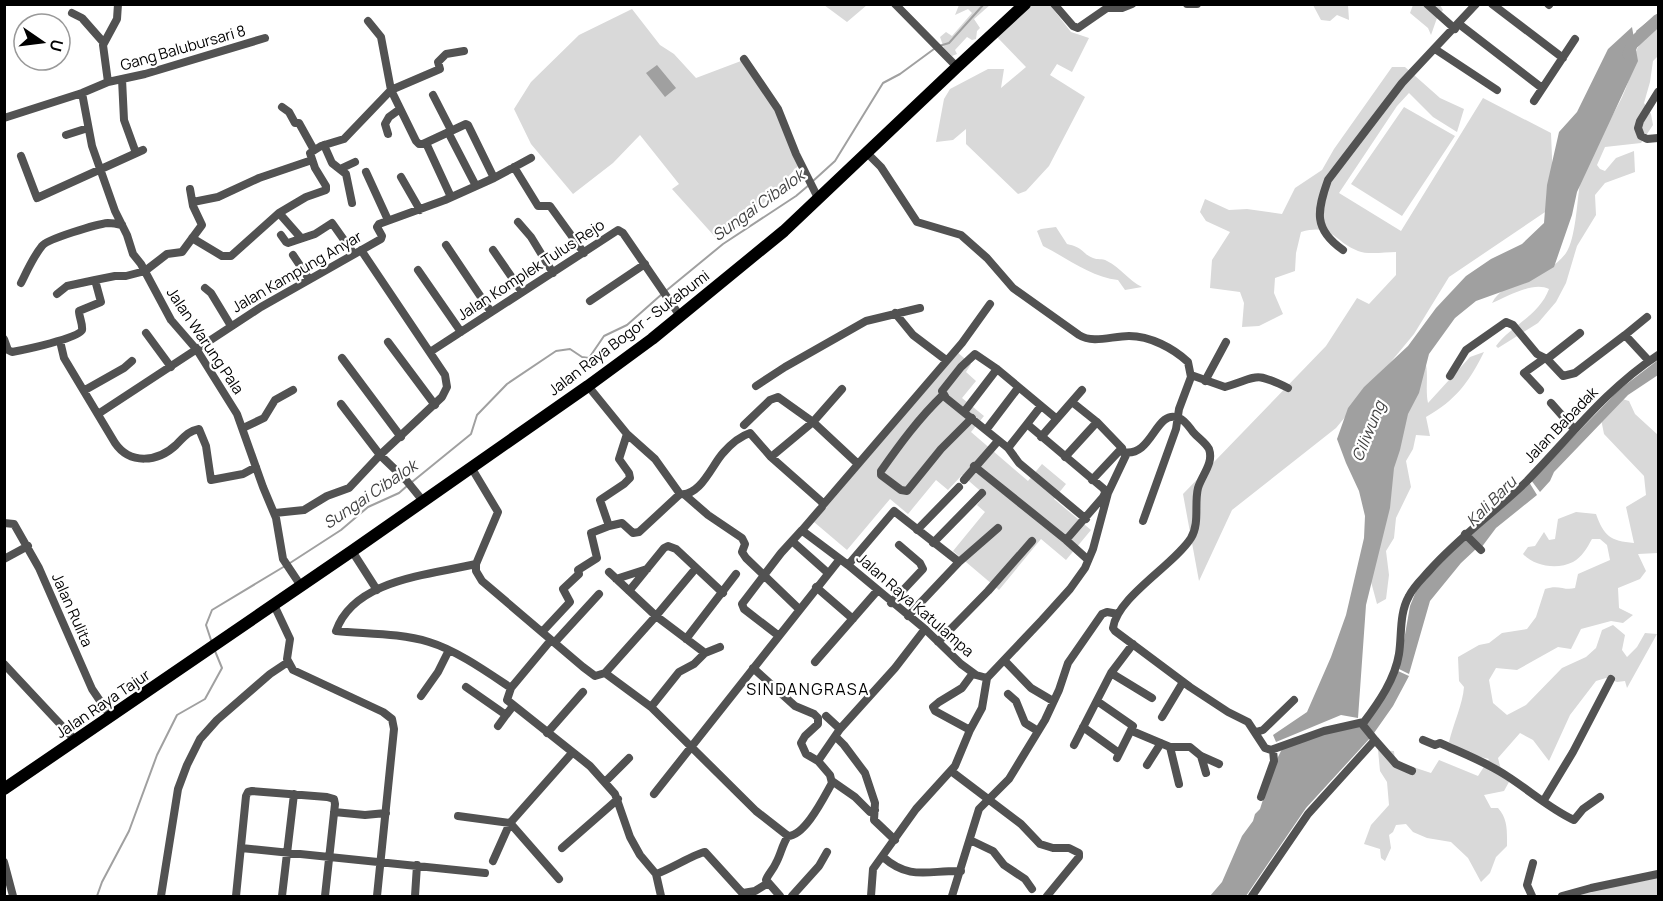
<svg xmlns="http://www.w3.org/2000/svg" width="1663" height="901" viewBox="0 0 1663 901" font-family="Manrope,sans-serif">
	<rect width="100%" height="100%" fill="#fff"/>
	<path fill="#d9d9d9" d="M824 5H867L847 22Z
		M959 5H990L974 19 980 28 977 31 976 39 972 40 967 37 955 50 957 54 952 56 944 48 940 37 946 32 952 36 972 13 968 9 955 15Z
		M1032 5H1050L1071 32 1089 38 1072 72 1057 64 1050 75 1085 97 1049 166 1026 191 1018 194 966 144V129L953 140 936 142 944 99 950 89 988 69H1004L1001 88 1026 67 997 37Z
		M1313 5H1348L1349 20 1337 15 1330 21 1321 20Z
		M1413 5H1440L1443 10 1437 18 1431 35 1428 28 1410 13Z
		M632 9 660 45 674 54 696 78 741 61 776 112 800 164 743 225 716 238 672 189 679 184 640 135 613 163 573 194 531 144 514 109 531 82 579 35Z
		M1658 26V56L1653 61 1650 82 1644 103 1651 114 1653 125 1641 143 1605 147 1597 165 1600 169 1605 171 1616 158 1634 151 1635 172 1605 183 1595 195 1596 215 1577 246 1566 283 1556 302 1538 323 1498 348 1496 346C1510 326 1539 316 1549 289 1533 281 1507 297 1492 303 1505 277 1548 279 1566 253 1576 238 1577 200 1580 183 1585 153 1605 131 1618 105 1624 95 1628 82 1632 71 1634 64 1634 56 1637 49 1641 41 1651 30 1658 26Z
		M1392 67H1405L1440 98 1464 109 1457 132 1433 117 1409 93 1397 106 1339 193 1401 231 1483 98 1551 133 1554 206 1449 277 1414 334 1336 428 1232 510 1199 581 1183 494 1326 346 1357 298 1369 304 1396 275V252C1385 252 1368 255 1358 251 1333 241 1333 223 1301 232L1296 253 1295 271 1275 278 1274 293 1283 314 1259 326 1242 327 1244 303 1240 292 1210 288 1212 260 1230 232 1206 221 1200 212 1205 199 1229 210 1247 209 1282 214 1295 188 1322 170 1334 149Z
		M1404 107 1455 136 1402 216 1351 184Z
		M1056 227 1067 244C1085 248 1081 253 1093 258 1097 260 1102 258 1107 261 1121 268 1128 280 1142 287L1125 290 1118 280C1091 277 1067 258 1043 246L1037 231 1041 229Z
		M957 352 971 364 966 372 976 381 962 398 984 416 971 432 1028 481 1042 464 1066 484 1054 499 1091 530 1066 560 1041 539 999 590 953 551 985 512 977 505 985 495 962 475 948 490 936 480 908 514 890 499 847 550 814 522Z
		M1484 352C1469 382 1456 400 1426 417L1430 436 1416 435 1413 449 1406 461 1411 487 1396 518 1394 538 1386 551 1389 575 1386 599 1377 604 1370 578 1389 464 1425 360C1429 374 1425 389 1428 403L1470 357Z
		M1619 398 1629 401 1635 414 1658 435V553L1638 554 1646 571 1640 579 1618 588 1619 608 1633 615 1623 623 1611 621 1581 629 1571 649 1558 647 1517 670 1496 668 1489 680 1493 703 1507 715 1526 705 1562 668 1586 657 1596 648 1602 630 1613 625 1625 635 1622 650 1627 657 1637 647 1645 633 1657 634 1627 688 1625 681 1617 682 1606 678 1596 681 1570 715 1549 761 1533 740 1520 733 1498 758 1500 766 1509 782 1504 791 1484 795 1491 808H1498C1508 819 1507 831 1507 846L1496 857 1490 873 1481 882 1468 858 1451 842 1427 838 1413 832 1406 824 1396 825 1393 832 1389 835 1391 848 1385 861 1381 858 1380 849 1364 844 1371 825 1389 805 1387 782 1380 771 1378 750 1394 751 1395 761 1431 773 1439 760 1478 776 1489 759 1464 753 1449 742C1453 725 1463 703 1464 687L1459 681 1458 657 1479 645 1489 643 1502 633 1527 629 1536 617 1545 589C1559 584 1564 591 1575 588L1578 574 1610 560 1607 545 1600 539H1592C1587 548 1582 557 1573 562 1557 570 1534 566 1523 554L1528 547 1535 546 1544 532 1549 540 1555 539 1558 519 1576 512 1596 514C1604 536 1610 541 1634 543L1626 507 1646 495 1644 476 1604 434 1601 419Z
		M1658 874V896H1561Z"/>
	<path fill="#a0a0a0" d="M1658 13V23L1640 40 1636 31Z
		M1632 27 1638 61 1577 192 1572 215 1554 267 1529 282 1476 301 1455 318 1429 354 1419 393 1408 414 1400 450 1394 468 1390 508 1366 605 1358 718 1341 715 1276 742 1273 735 1307 712 1331 657 1346 615 1364 538 1365 516 1359 491 1346 463 1337 439 1348 408 1364 387 1408 346 1436 308 1466 276 1491 259 1522 244 1544 223 1547 185 1559 132 1577 112 1608 49Z
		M657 65 676 88 665 97 646 73Z
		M1658 360V375L1628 395 1554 472 1550 481 1540 492 1531 480 1620 389Z
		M1529 482 1537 495 1496 528 1481 548 1468 535Z
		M1465 538 1476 549 1461 563 1430 601 1409 674 1399 669 1410 606 1419 584Z
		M1398 671 1409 676 1393 706 1374 733 1365 724Z
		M1359 725 1371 737 1306 808 1246 896H1210L1222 882 1242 836 1253 821 1255 814 1260 809 1274 765 1282 749 1342 728Z"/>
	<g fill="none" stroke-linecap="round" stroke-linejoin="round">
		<path stroke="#a0a0a0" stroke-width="2" d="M939 46 949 43 984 4
			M813 181 835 161 883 83 900 74 934 49
			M667 290 723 244 796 196 809 185
			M412 482 471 434 477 415 507 384 556 351 570 349 582 357 589 358 604 336 627 325 662 294
			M290 563 341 530 368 507 399 493 407 486
			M212 643 206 625 212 610 285 566
			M97 896 102 882 129 831 157 755 177 715 205 699 222 668 215 651"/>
		<path stroke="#a0a0a0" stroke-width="12" d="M1628 54 1632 44 1658 20"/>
		<path stroke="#525252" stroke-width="8" d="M895 4 957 67
			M1054 4 1073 26 1078 28 1107 8H1122L1132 4
			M1187 4H1197
			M1427 4 1455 29
			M1492 4 1563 58
			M1548 4 1549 5
			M72 13 82 18 104 43
			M368 21 381 37 391 90 416 141 419 144H423L466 124 468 125 494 178
			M1459 24 1542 88
			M1435 49 1497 90
			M744 59 778 109 796 154 818 198
			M122 79 124 120 136 153
			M108 82 145 74 265 38
			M1658 92 1640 121 1638 128 1641 136 1647 139 1658 138
			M82 93 92 146 115 211 127 235 133 254 141 264 171 320 197 350 237 414 263 487 276 518 283 559 301 586
			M433 95 451 130
			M1534 101 1575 39
			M282 107 289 112 295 123H299L314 150
			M4 118 82 93 108 82 103 45 117 19 118 4
			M448 132 476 186
			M388 134 385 124 389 117 400 109
			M66 135 88 128
			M426 143 451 197
			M324 145 332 163 346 174 352 203
			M866 152 881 167 917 222 961 235 987 258 1013 288 1079 335C1093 344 1112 336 1129 336 1150 336 1173 348 1188 362L1191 377 1179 409 1176 429 1143 521
			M21 156 37 198 143 150
			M514 167 538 206H550L584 253
			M340 169 355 162
			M366 172 388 220
			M401 177 420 210
			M193 202 218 197 259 178 312 160
			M279 213 301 238
			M518 222 531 237 553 273
			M281 235 286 242 288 243 315 234 332 223 354 254
			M192 238 222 256H231L279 213 306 197 326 190V186L315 168 310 153 321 146 344 139 391 90 440 69 438 62 446 54 464 51
			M446 245 491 312
			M493 250 522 292
			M1343 250C1313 229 1317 211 1328 180L1402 83 1476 4
			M293 255 309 279
			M418 270 461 332
			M21 283C27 271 33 257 42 246 47 239 97 224 108 223 113 223 118 224 122 225
			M205 288 211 293 231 326
			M57 294 67 286 95 280
			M590 301 645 264
			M895 313 913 335 946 360
			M146 333 171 367
			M1625 335 1647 317
			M4 339 8 350 12 352C22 350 81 338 82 330 83 324 79 317 79 311L101 302 95 280 115 276H126L145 271 167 254 182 252 202 225 193 206 190 189
			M60 341 64 358 115 443C130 465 158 462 176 445 184 437 188 431 199 429L206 446 211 480 243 474 256 467
			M388 342 435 405
			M430 352 618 230 623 233 680 316
			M342 358 401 437
			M1547 359 1580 333
			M1191 375 1225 387C1259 377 1253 371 1288 388
			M1450 376 1466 350 1506 322 1513 325 1537 354 1547 359 1563 376 1575 373 1625 335 1649 361
			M1205 381 1226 342
			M588 386 627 434 655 459 680 494C700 497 712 465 723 453 730 445 741 436 750 433L771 457 823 503 822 507 803 529 804 532 848 565 925 629 961 664 976 675 987 678
			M756 386 785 367 866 321 920 308
			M85 390 124 368 132 361
			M1540 390 1524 373 1545 358
			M943 395C919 418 900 444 881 471V475L901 490 907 491 941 449 972 418
			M1072 402 1097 422 1122 448 1123 452C1153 458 1155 408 1179 418 1185 420 1189 427 1193 432 1198 438 1205 442 1209 449 1214 463 1202 475 1198 488 1194 504 1200 523 1191 538 1174 565 1117 597 1113 628L1115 631 1190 687 1228 712 1248 722 1265 748 1271 750 1324 731 1364 722C1379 702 1395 679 1399 654 1402 634 1399 614 1409 596 1414 586 1422 579 1429 571 1459 537 1495 512 1527 481 1570 437 1606 389 1658 355
			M1551 403 1574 429
			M341 404 380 455 406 480 423 501
			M964 412 997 369
			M98 414 261 307 381 239 382 236 377 227 379 224 445 200 494 178 531 158
			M1057 419 997 369 975 354 961 367 942 391 946 398 1008 448 1019 463 1086 519
			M1027 424 1041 406
			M744 425 770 400 778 397 813 422 858 464
			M243 428 264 418 275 400 293 390
			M986 430 1018 388
			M627 434 619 459 629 473 630 478 624 484 600 500 609 526 622 523 633 533 639 532 680 494
			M1041 437 1082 390
			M1008 448 1027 424 1104 489 1105 493 1103 497 1066 540
			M771 457 813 422 842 389
			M1065 457 1097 422
			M974 466 1066 540 1086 558
			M471 467 498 512 476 564V571L482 581 583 667 595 676 605 673 651 707 756 811 788 836
			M964 480 998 441
			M1092 480 1122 448
			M685 495 708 515 742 538 745 544 742 552 746 558 799 609
			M823 505 962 343 990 304
			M275 513 304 510 327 496 349 488 380 455 442 397 447 387 445 375 361 250
			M4 523 14 524 39 568 92 689 111 717
			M917 530 959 487
			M1465 534 1481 550
			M792 541 828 573
			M933 543 982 493
			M352 551 377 590
			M4 559 28 546
			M959 562 998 528
			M476 564C430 575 354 579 336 631 366 634 400 633 429 642 456 650 487 672 511 688
			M848 565 894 511 959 562 908 616
			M609 572 656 616 705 653
			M616 579 647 569
			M816 587 853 619
			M629 591 664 548 668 546 676 549 723 593
			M891 603 923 569 920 563 899 545
			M274 605 290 639 287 659 293 670 383 712 392 719 394 729 377 896
			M542 632 570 602 563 589 579 574 578 570 597 558 591 533 609 526
			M779 636 744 609 742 604 781 553 802 530
			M686 639 736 574
			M551 640 511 688 507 700 590 766 615 794 630 837 640 855 656 874 661 896
			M555 642 599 594
			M938 642 988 591 1032 541
			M1005 661 1031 688 1053 701
			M815 662 877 591
			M4 664 76 741
			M753 668 795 706 814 714 818 718V724L805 736 801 743 806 754 818 761
			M605 673 656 616 696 568
			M1111 673 1152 698
			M987 678 1042 620 1070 589 1085 568 1093 549 1108 493 1127 453
			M466 687 506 715 513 706
			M1008 694 1016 701 1025 723 1038 731
			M421 696 438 672 449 650
			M1097 701 1133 726 1117 758
			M651 707 679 672 694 664 705 653 720 647
			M826 716 840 729
			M1162 717 1183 682
			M498 726 506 715
			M1083 727 1119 753
			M970 730 935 711 933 707 939 702 962 688 973 673
			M1132 731 1170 747H1190L1201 756 1219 764
			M1256 732 1263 730 1294 700
			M547 733 583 692
			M836 737 844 745 865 773 875 803 874 820 895 840
			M1375 740 1396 764 1412 771
			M1423 740 1435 745 1440 743C1462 753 1486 762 1507 776 1529 790 1550 809 1574 820L1583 809 1600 797
			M1074 745 1111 673 1133 644
			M1170 747 1179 784
			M1201 756 1206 773
			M1147 765 1161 743
			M951 771 1021 824 1040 844 1053 848H1069L1079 853V857L1047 896
			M832 781 855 797 870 812 875 810
			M605 782 629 758
			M654 794 840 559
			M1261 797 1274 761 1273 750
			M1544 800 1573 752 1611 679
			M334 812 365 815 386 813
			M458 816 510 823 559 879
			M970 840 993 851 1004 865 1025 879 1032 889
			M241 848 485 873
			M562 848 618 799
			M883 857C910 881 929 870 961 871
			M493 861 510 823 572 753
			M4 862 13 896
			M656 874C669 870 696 853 705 852L745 896
			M743 893 755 891 768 883
			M161 896 178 789 187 765 200 739 217 720 270 674 288 662
			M236 896 246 796 248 792 252 791 327 797 334 799 335 804 325 896
			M282 896 294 794
			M415 896 417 865
			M780 896 766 880C768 874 773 870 776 863 781 854 782 845 788 836 805 836 824 797 832 783L830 775 818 761 840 729 895 668 925 629
			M792 896 819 866 827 852
			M871 896 873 869 916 809 955 766 970 730 982 708 987 678
			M952 896 979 809 1009 779 1045 720 1059 690 1068 663 1102 614 1107 612 1118 614
			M1252 896 1308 814 1375 740 1362 724
			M1532 896 1527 885 1533 863
			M1562 896 1591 888 1658 874"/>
		<path stroke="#000" stroke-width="12" d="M4 789 352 551 588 386 652 339 784 231 957 67 1025 4"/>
	</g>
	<g text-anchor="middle" stroke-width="4.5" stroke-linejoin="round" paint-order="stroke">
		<g font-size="15" fill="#000" stroke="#fff">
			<text transform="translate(183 48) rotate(-16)" y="5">Gang Balubursari 8</text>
			<text transform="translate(531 270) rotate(-33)" y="5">Jalan Komplek Tulus Rejo</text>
			<text transform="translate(297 272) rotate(-30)" y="5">Jalan Kampung Anyar</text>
			<text transform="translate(629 333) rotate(-37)" y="5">Jalan Raya Bogor - Sukabumi</text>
			<text transform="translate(205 341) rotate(56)" y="5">Jalan Warung Pala</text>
			<text transform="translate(1561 425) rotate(-46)" y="5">Jalan Babadak</text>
			<text transform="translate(915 605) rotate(41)" y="5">Jalan Raya Katulampa</text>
			<text transform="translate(72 610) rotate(66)" y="5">Jalan Rulita</text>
			<text transform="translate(103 704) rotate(-34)" y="5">Jalan Raya Tajur</text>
		</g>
		<g font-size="16" font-style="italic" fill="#414141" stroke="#fff">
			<text transform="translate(758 205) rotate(-36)" y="6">Sungai Cibalok</text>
			<text transform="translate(1368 431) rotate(-68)" y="6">Ciliwung</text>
			<text transform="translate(370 494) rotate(-34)" y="6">Sungai Cibalok</text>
			<text transform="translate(1491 501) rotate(-45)" y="6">Kali Baru</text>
		</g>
		<g font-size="16" letter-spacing="1.5" fill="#000" stroke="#fff">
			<text x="808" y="695">SINDANGRASA</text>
		</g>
	</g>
	<rect width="1663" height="901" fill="none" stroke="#000000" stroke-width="12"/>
	<g transform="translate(42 42) rotate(104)"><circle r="28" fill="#ffffff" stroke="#999999" stroke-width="1.5"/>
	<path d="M0-4.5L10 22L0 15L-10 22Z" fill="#000000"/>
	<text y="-9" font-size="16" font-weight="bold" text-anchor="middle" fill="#000000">U</text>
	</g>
</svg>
